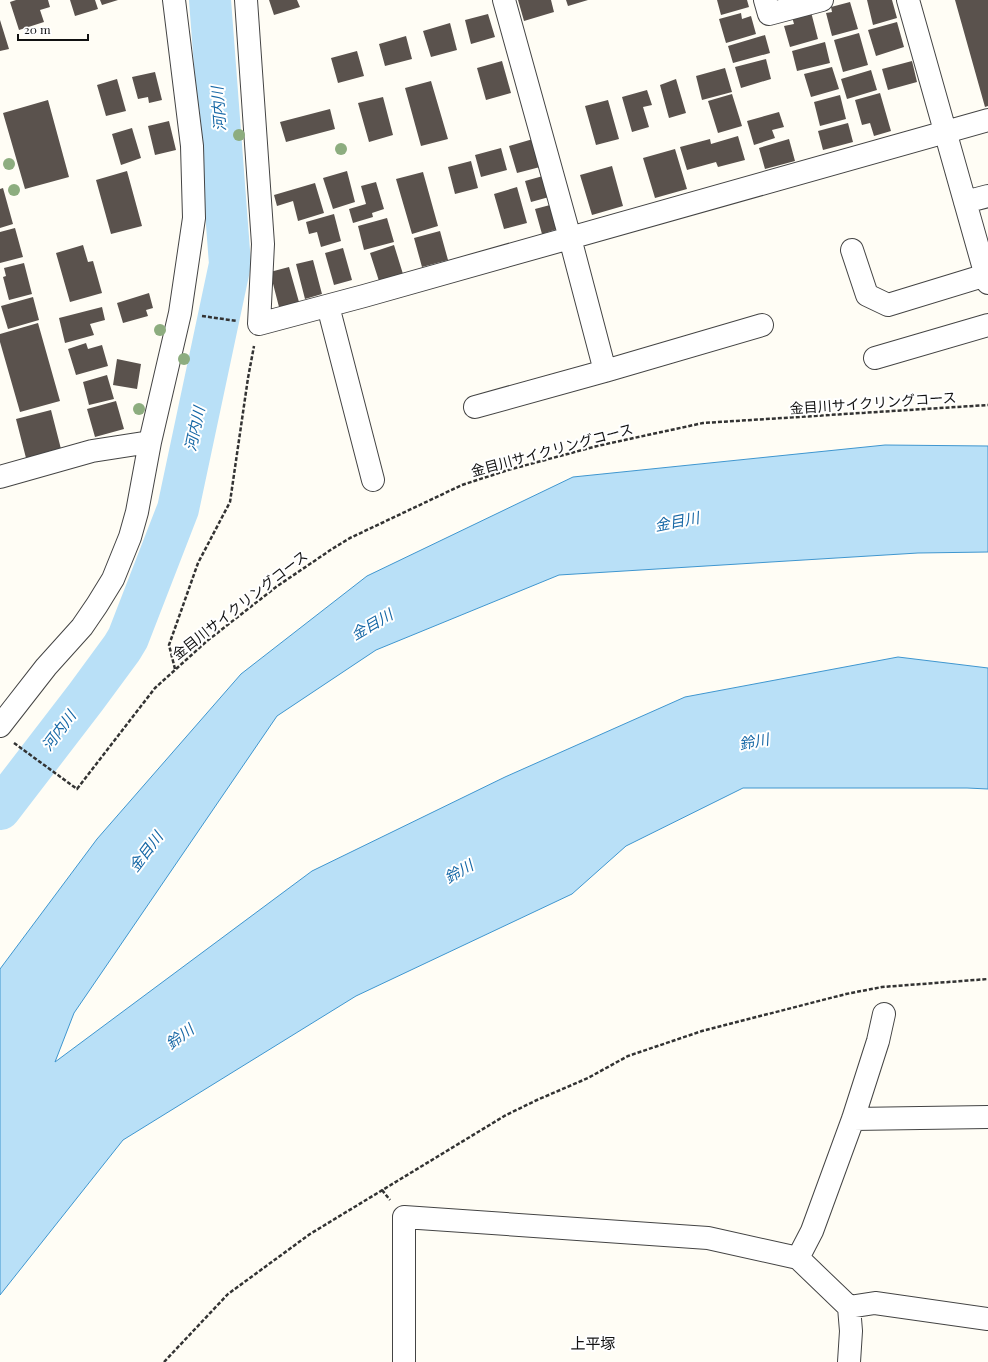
<svg xmlns="http://www.w3.org/2000/svg" width="988" height="1362" viewBox="0 0 988 1362" font-family="'Playfair Display','Noto Sans JP',serif">
	<rect width="100%" height="100%" fill="#fffdf5"/>
	<path fill="#b9e0f7" stroke="#3f96cf" d="M885 445 988 446V552L918 553 559 575 376 650 277 716 74 1013 55 1062 312 871 505 777 685 697 898 657 988 668V789L967 788H743L626 846 572 894 356 996 123 1140 0 1295V969L97 839 241 674 367 576 573 477Z"/>
	<g fill="none" stroke-linecap="round" stroke-linejoin="round">
		<path stroke="#b9e0f7" stroke-width="42" d="M0 809 86 697 122 648 128 638 178 509 230 264 210 0"/>
	</g>
	<path fill="#5a524d" d="M16 0H48L50 7 40 10 44 22 19 30 10 2Z
		M70 0H95L98 9 75 16Z
		M100 0H118L102 5Z
		M269 0H297L300 7 274 15Z
		M518 0H551L554 12 524 21Z
		M566 0H588L568 6Z
		M717 0H747L749 7 721 15Z
		M867 0H892L897 18 873 25Z
		M955 0H988V106L985 107Z
		M850 2 858 29 832 36 826 13 832 12 831 7Z
		M811 12 818 39 790 47 784 26 794 24 792 17Z
		M741 13 742 19 751 16 756 34 726 43 719 19Z
		M488 14 495 37 471 44 465 20Z
		M0 20 9 49 0 51Z
		M897 22 904 47 876 56 868 30Z
		M450 23 457 50 431 57 423 31Z
		M859 33 868 65 843 72 834 40Z
		M765 35 770 53 733 63 728 46Z
		M406 36 412 59 385 66 379 44Z
		M825 42 830 63 797 71 792 51Z
		M357 51 364 76 338 83 331 58Z
		M766 59 771 79 741 88 735 67Z
		M502 61 511 93 486 100 477 68Z
		M912 61 917 82 888 90 882 69Z
		M832 67 839 89 811 97 804 74Z
		M725 68 732 92 702 100 696 76Z
		M871 70 877 90 847 99 841 79Z
		M155 72 162 100 149 103 148 97 138 99 132 77Z
		M117 79 126 111 106 116 97 85Z
		M676 79 686 113 669 118 660 85Z
		M431 81 448 139 421 146 405 88Z
		M647 90 652 105 643 107 649 127 632 132 622 97Z
		M880 93 891 131 874 136 870 123 862 125 855 100Z
		M732 94 742 126 718 133 708 101Z
		M840 95 846 119 820 126 814 102Z
		M383 97 393 135 369 142 358 103Z
		M48 100 69 177 25 189 3 113Z
		M608 100 619 139 596 145 585 106Z
		M330 109 335 129 286 142 280 122Z
		M779 112 784 127 772 130 775 138 754 145 747 121Z
		M169 121 176 150 155 155 148 126Z
		M848 123 853 142 823 150 818 131Z
		M132 128 141 158 121 165 112 134Z
		M738 136 745 160 718 167 716 162 687 170 680 147 710 139 711 144Z
		M533 139 540 167 517 173 509 146Z
		M789 139 795 161 765 169 759 148Z
		M501 148 507 170 481 177 475 155Z
		M675 149 687 189 655 198 643 158Z
		M471 161 478 188 455 194 448 167Z
		M612 166 623 206 592 215 580 175Z
		M127 171 142 226 111 234 96 180Z
		M347 171 355 202 333 209 323 178Z
		M423 172 438 226 412 234 396 179Z
		M543 176 549 197 531 202 525 181Z
		M376 182 384 209 372 213 373 217 353 223 349 209 366 204 361 186Z
		M315 183 324 213 298 221 293 201 277 206 274 195Z
		M517 187 527 223 504 229 494 194Z
		M3 188 13 224 0 228V189Z
		M550 205 557 229 542 234 535 209Z
		M334 214 341 241 321 247 317 232 309 234 306 222Z
		M387 218 394 242 364 250 358 226Z
		M15 228 23 257 0 263V232Z
		M440 231 448 260 422 267 414 238Z
		M83 245 88 262 93 261 102 293 70 302 56 253Z
		M394 245 403 274 379 281 370 253Z
		M343 248 352 280 334 285 325 253Z
		M313 260 322 294 305 299 296 264Z
		M24 263 32 294 9 300 3 277 6 276 4 268Z
		M289 267 299 302 279 307 270 272Z
		M149 293 153 308 146 310 148 316 123 323 117 303Z
		M33 297 39 320 8 329 1 306Z
		M102 307 105 320 90 324 94 335 65 343 59 318Z
		M38 323 60 401 20 412 0 342V334Z
		M86 343 88 349 102 345 108 366 76 375 68 349Z
		M117 359 141 364 137 389 113 385Z
		M107 375 114 399 89 405 83 382Z
		M116 401 124 429 95 437 87 409Z
		M51 410 61 449 26 458 16 419Z"/>
	<g fill="none" stroke-linecap="round" stroke-linejoin="round">
		<defs>
			<path id="minor" d="M246 0 263 244 259 324 364 296 988 120
				M765 0 769 14 822 0
				M908 0 988 283
				M965 202 988 196
				M852 250 867 295 888 305 986 275
				M328 306 373 480
				M875 358 988 325
				M605 371 762 325
				M475 407 605 371 570 238 504 0
				M0 477 92 451 150 442
				M0 726 46 667 82 627 97 605 113 579 130 537 137 512 150 442 180 313 194 218 192 146 174 0
				M853 1119 988 1117
				M798 1258 812 1231 853 1119 878 1041 884 1014
				M849 1307 875 1303 988 1319
				M404 1362V1217L708 1238 798 1258 849 1307 851 1331 849 1362"/>
		</defs>
		<use href="#minor" stroke="#444" stroke-width="24"/>
		<path stroke="#333" stroke-width="2.5" stroke-dasharray="4 2" stroke-linecap="butt" d="M202 316 237 321
			M175 669 169 645 198 563 230 502 248 378 254 346
			M14 743 77 789 155 688 207 641 276 587 332 549 350 538 462 485 508 470 597 446 703 423 988 405
			M382 1190 390 1200
			M164 1362 228 1294 310 1234 506 1115 537 1100 588 1078 628 1056 702 1031 846 994 882 987 988 979"/>
		<use href="#minor" stroke="#fff" stroke-width="22"/>
	</g>
	<g fill="#8dad7f">
		<circle cx="239" cy="135" r="6"/>
		<circle cx="341" cy="149" r="6"/>
		<circle cx="9" cy="164" r="6"/>
		<circle cx="14" cy="190" r="6"/>
		<circle cx="160" cy="330" r="6"/>
		<circle cx="184" cy="359" r="6"/>
		<circle cx="139" cy="409" r="6"/>
	</g>
	<g text-anchor="middle" stroke-width="4" stroke-linejoin="round" paint-order="stroke">
		<g font-size="14" fill="#111" stroke="#fff">
			<text transform="translate(873 403) rotate(-4)" y="5">金目川サイクリングコース</text>
			<text transform="translate(552 450) rotate(-15)" y="5">金目川サイクリングコース</text>
			<text transform="translate(240 605) rotate(-38)" y="5">金目川サイクリングコース</text>
		</g>
		<g font-size="15" font-style="italic" fill="#1768a6" stroke="#fff">
			<text transform="translate(219 109) rotate(-94)" y="5">河内川</text>
			<text transform="translate(195 429) rotate(-78)" y="5">河内川</text>
			<text transform="translate(677 522) rotate(-11)" y="5">金目川</text>
			<text transform="translate(372 625) rotate(-30)" y="5">金目川</text>
			<text transform="translate(59 731) rotate(-53)" y="5">河内川</text>
			<text transform="translate(754 742) rotate(-11)" y="5">鈴川</text>
			<text transform="translate(146 852) rotate(-53)" y="5">金目川</text>
			<text transform="translate(459 872) rotate(-30)" y="5">鈴川</text>
			<text transform="translate(180 1037) rotate(-37)" y="5">鈴川</text>
		</g>
		<g font-size="15" fill="#111" stroke="#fff">
			<text x="593" y="1349">上平塚</text>
		</g>
	</g>
	<path d="M18 34v6h70v-6" fill="none" stroke="#111111" stroke-width="2"/>
	<text x="24" y="34" font-size="12" fill="#111111" stroke="#ffffff" stroke-width="3" paint-order="stroke">20 m</text>
</svg>
